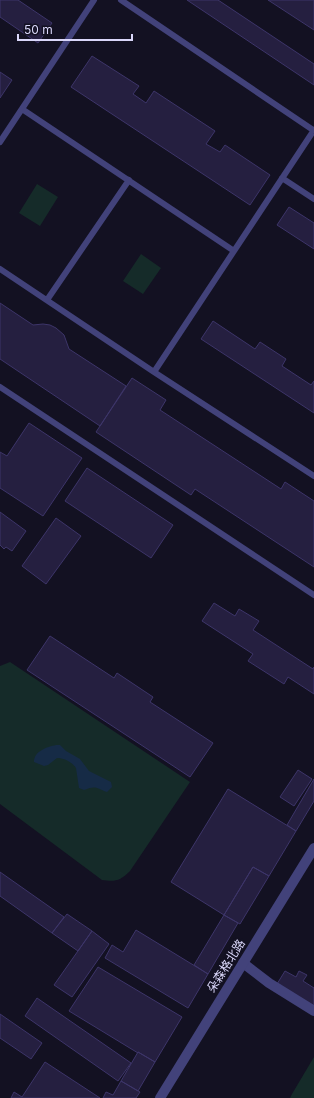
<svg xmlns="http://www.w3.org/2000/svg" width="314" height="1098" viewBox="0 0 314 1098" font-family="Inter,'Noto Sans SC',sans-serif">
	<rect width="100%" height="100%" fill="#131122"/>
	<path fill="#152b29" d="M37 184 58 197 40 226 19 213Z
		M141 254 161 268 143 294 123 281Z
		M10 662 190 782 130 871C120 881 115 882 102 880L0 804V666Z
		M314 1057V1098H290L292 1094Z"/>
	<path fill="#162b46" d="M56 745H60L66 751 80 759 89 771 111 782 112 787 107 792C96 788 96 785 84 790L79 788 76 768C72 762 64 758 57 758L48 765 44 766 34 762C34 751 47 747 56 745Z"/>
	<path fill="#251f40" stroke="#3d3569" d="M0 0H18L52 23 38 43 0 17Z
		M187 0H218L314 64V85Z
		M268 0H314V30Z
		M92 56 139 86 133 94 146 103 154 91 215 131 206 144 220 152 225 145 270 175 250 205 71 87Z
		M0 72 12 80 0 98Z
		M289 207 314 223V249L277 225Z
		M0 303 33 325 43 324 50 325 56 328 64 335 69 349 126 386 100 426 0 359Z
		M213 321 255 349 260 342 286 359 282 366 311 385 314 381V413L201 339Z
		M132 378 166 400 160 410 281 489 285 482 314 501V567L195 489 191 495 96 432Z
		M29 423 82 458 43 516 0 488V452L7 456Z
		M87 468 173 525 151 558 65 501Z
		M0 512 26 531 12 551 6 547 4 549 0 545Z
		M56 518 81 536 46 584 22 566Z
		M214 603 235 616 239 609 259 621 253 630 313 669 314 667V694L288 677 284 684 248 661 253 654 202 621Z
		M50 636 114 678 117 673 153 697 150 702 213 743 190 777 27 670Z
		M298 770 312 779 294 806 280 797Z
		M314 779V801L296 831 287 825Z
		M228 789 296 831 269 876 253 867 224 915 171 882Z
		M253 867 269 876 240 924 224 915Z
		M0 872 64 917 52 933 0 896Z
		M67 914 92 931 78 951 52 933Z
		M224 915 238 923 208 974 194 965Z
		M136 930 208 974 188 1008 105 958 112 945 123 952Z
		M92 931 109 944 72 997 54 985Z
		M98 967 182 1017 155 1062 138 1052V1053L69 1011Z
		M285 971 296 977 299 971 307 975 303 981 314 988V1006L277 984Z
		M37 998 131 1063 118 1081 25 1016Z
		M0 1014 42 1043 31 1059 0 1038Z
		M138 1052 155 1062 138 1091 121 1081Z
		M45 1062 100 1098H11L14 1092 22 1097Z
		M121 1081 140 1092 136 1098H103L106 1092 113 1095Z"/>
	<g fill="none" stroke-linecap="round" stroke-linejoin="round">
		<path stroke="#42427a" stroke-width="6" d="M121 0 313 130
			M22 109 234 251
			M0 142 94 0
			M282 178 314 199
			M0 269 154 372 314 130
			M47 300 129 180
			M154 372 314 476
			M0 387 314 595"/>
		<path stroke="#42427a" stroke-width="10" d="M243 963 269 983 314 1011"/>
		<path stroke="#42427a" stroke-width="10" d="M160 1098 314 848"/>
	</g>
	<g text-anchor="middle" stroke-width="4" stroke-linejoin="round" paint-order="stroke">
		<g font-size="12" fill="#dad7fa" stroke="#131122">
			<text transform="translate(226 966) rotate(-58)" y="4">朵森格北路</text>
		</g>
	</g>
	<path d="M18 34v6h114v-6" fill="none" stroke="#dad7fa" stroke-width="2"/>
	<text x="24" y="34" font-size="12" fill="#dad7fa" stroke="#131122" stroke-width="3" paint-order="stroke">50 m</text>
</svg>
